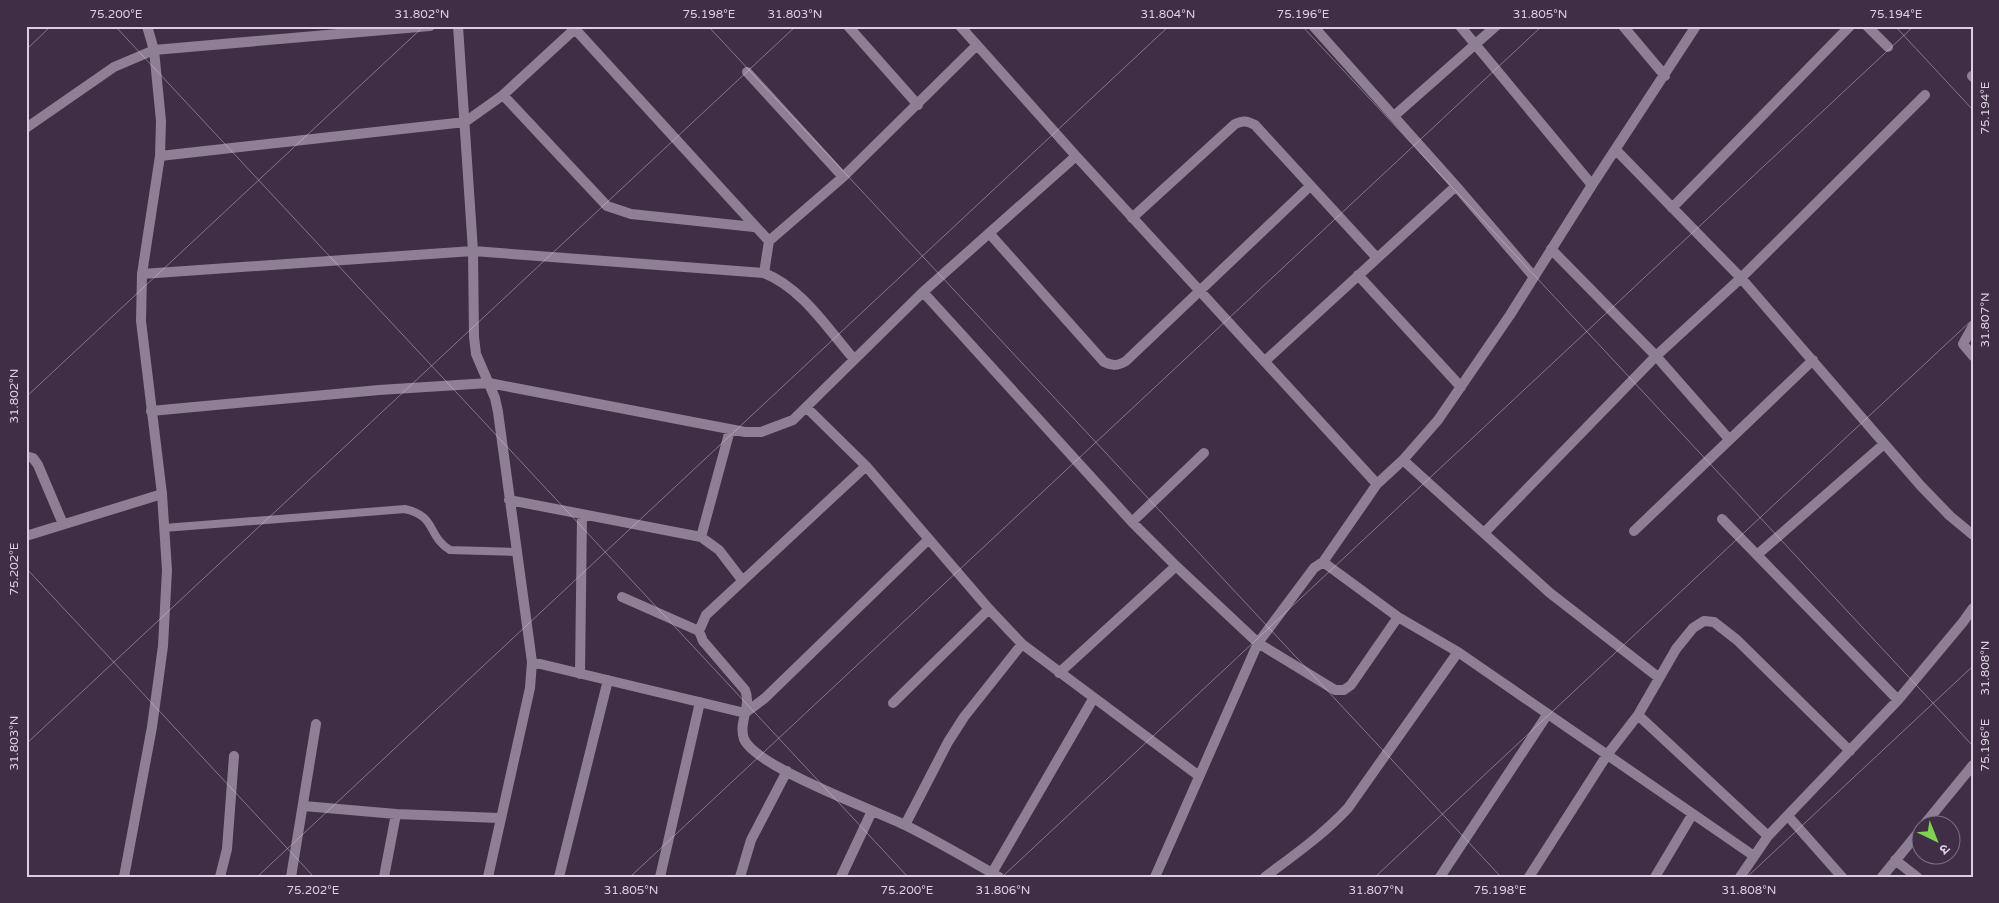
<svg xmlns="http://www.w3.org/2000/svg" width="1999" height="903" viewBox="0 0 1999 903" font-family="'Varela Round','Noto Sans Devanagari',sans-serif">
	<rect width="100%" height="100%" fill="#3f2e46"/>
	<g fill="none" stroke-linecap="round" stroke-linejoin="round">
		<path stroke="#8e7f95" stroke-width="8" d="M164 528 405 509C437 516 427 536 450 550L517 552"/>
		<path stroke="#8e7f95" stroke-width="10" d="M458 26 473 251 474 337 476 354 495 398 498 412 532 662 530 688 488 877
			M848 26 918 105
			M960 26 1076 156 1377 484
			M1460 26 1592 185
			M1623 26 1665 76
			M1867 26 1888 47
			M1314 27 1456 186 1534 277
			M575 29 769 241
			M747 72 843 177
			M1972 76 1973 77
			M503 95 607 206 631 214 754 227
			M1394 116 1496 26
			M26 128 114 67 154 50 430 26
			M1616 150 1741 278 1920 485 1950 516 1973 535
			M160 156 465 122 503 95 578 26
			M1672 208 1850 26
			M1132 218 1235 124C1244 120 1247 121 1255 125L1377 258
			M989 233 1104 362C1113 366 1117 366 1126 361L1310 186
			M1551 249 1656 356 1729 439
			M764 273 769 241 843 177 977 45
			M142 274 473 251 764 273C802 288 827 328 853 358
			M1358 275 1461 387
			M923 292 1132 522 1176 566 1258 643 1335 690H1344L1351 685 1398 617
			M1973 326 1963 344 1973 356
			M1265 361 1456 186
			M807 408 866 466 989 609 1022 644 1199 776
			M151 411 379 390 489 383 745 432H761L793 420 923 292 1076 156
			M26 456 33 458 38 465 63 524
			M1403 460 1550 593 1658 677
			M866 466 706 615 699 631 703 641 745 690C752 706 738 722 744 739 756 767 874 810 905 825 937 841 968 859 999 877
			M509 500 701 537 719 550 742 580
			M1722 519 1898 700
			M1132 522 1204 453
			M1634 531 1813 360
			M1485 532 1656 356 1741 278 1925 95
			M26 536 162 494
			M701 537 730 430
			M1758 554 1884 444
			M1323 562 1398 617 1458 652 1754 856
			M622 597 699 631
			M532 662 745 713 765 698 929 539
			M1059 673 1176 566
			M580 674 582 514
			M893 703 989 609
			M1638 715 1768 836
			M304 806 396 814 499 818
			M1788 816 1842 877
			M905 825 948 742 964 717 1022 644
			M1923 826 1973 765
			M1895 860 1917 877
			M992 873 1093 699
			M220 877 227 849 234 756
			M291 877 316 724
			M384 877 396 814
			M559 877 608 680
			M660 877 700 702
			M740 877 751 840 787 771
			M841 877 872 811
			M1155 877 1258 643 1314 568 1323 562 1377 484 1403 460 1438 420 1510 315 1592 185 1696 26
			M1265 877C1294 855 1323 835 1348 808L1458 652
			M1440 877 1547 715
			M1529 877 1607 755 1638 715 1676 649 1693 628 1704 621 1714 622 1737 640 1850 751
			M1655 877 1692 815
			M1740 877 1768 836 1898 700 1963 622 1973 608
			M1882 877 1922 828"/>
		<path stroke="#8e7f95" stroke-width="10" d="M124 877 152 727 163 646 167 570 162 494 141 321 142 274 160 156 161 121 154 50 147 26"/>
	</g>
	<path fill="none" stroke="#dad0df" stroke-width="1" stroke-opacity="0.45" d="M115 26 908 877M708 26 1501 877M1302 26 1973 746M1895 26 1973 110M26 50 51 26M26 397 424 26M26 568 314 877M26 744 796 26M257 877 1169 26M630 877 1542 26M1002 877 1914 26M1375 877 1973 319M1747 877 1973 666"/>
	<rect width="1999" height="903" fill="none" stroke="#3f2e46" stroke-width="55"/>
	<g transform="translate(1936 840) rotate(137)"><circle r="24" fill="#3f2e46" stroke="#7d6f83"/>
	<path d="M0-4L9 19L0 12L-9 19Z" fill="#80d052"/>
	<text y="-8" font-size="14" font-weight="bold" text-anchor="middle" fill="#dad0df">उ</text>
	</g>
	<rect x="28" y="28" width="1944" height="848" fill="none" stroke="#dad0df" stroke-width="2"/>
	<g font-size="12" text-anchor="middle" fill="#dad0df">
		<text x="116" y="18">75.200°E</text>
		<text x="422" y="18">31.802°N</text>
		<text x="709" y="18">75.198°E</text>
		<text x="795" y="18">31.803°N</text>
		<text x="1168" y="18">31.804°N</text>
		<text x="1303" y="18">75.196°E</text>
		<text x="1540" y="18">31.805°N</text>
		<text x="1896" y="18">75.194°E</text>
		<text transform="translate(1985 108) rotate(-90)" y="4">75.194°E</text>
		<text transform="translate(1985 320) rotate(-90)" y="4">31.807°N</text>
		<text transform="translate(14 396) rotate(-90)" y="4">31.802°N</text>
		<text transform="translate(14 569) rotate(-90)" y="4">75.202°E</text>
		<text transform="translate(1985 668) rotate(-90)" y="4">31.808°N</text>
		<text transform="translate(14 743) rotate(-90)" y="4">31.803°N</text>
		<text transform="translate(1985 745) rotate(-90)" y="4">75.196°E</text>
		<text x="313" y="894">75.202°E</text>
		<text x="631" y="894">31.805°N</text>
		<text x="907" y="894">75.200°E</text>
		<text x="1003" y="894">31.806°N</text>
		<text x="1376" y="894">31.807°N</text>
		<text x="1500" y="894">75.198°E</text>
		<text x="1749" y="894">31.808°N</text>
	</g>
</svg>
